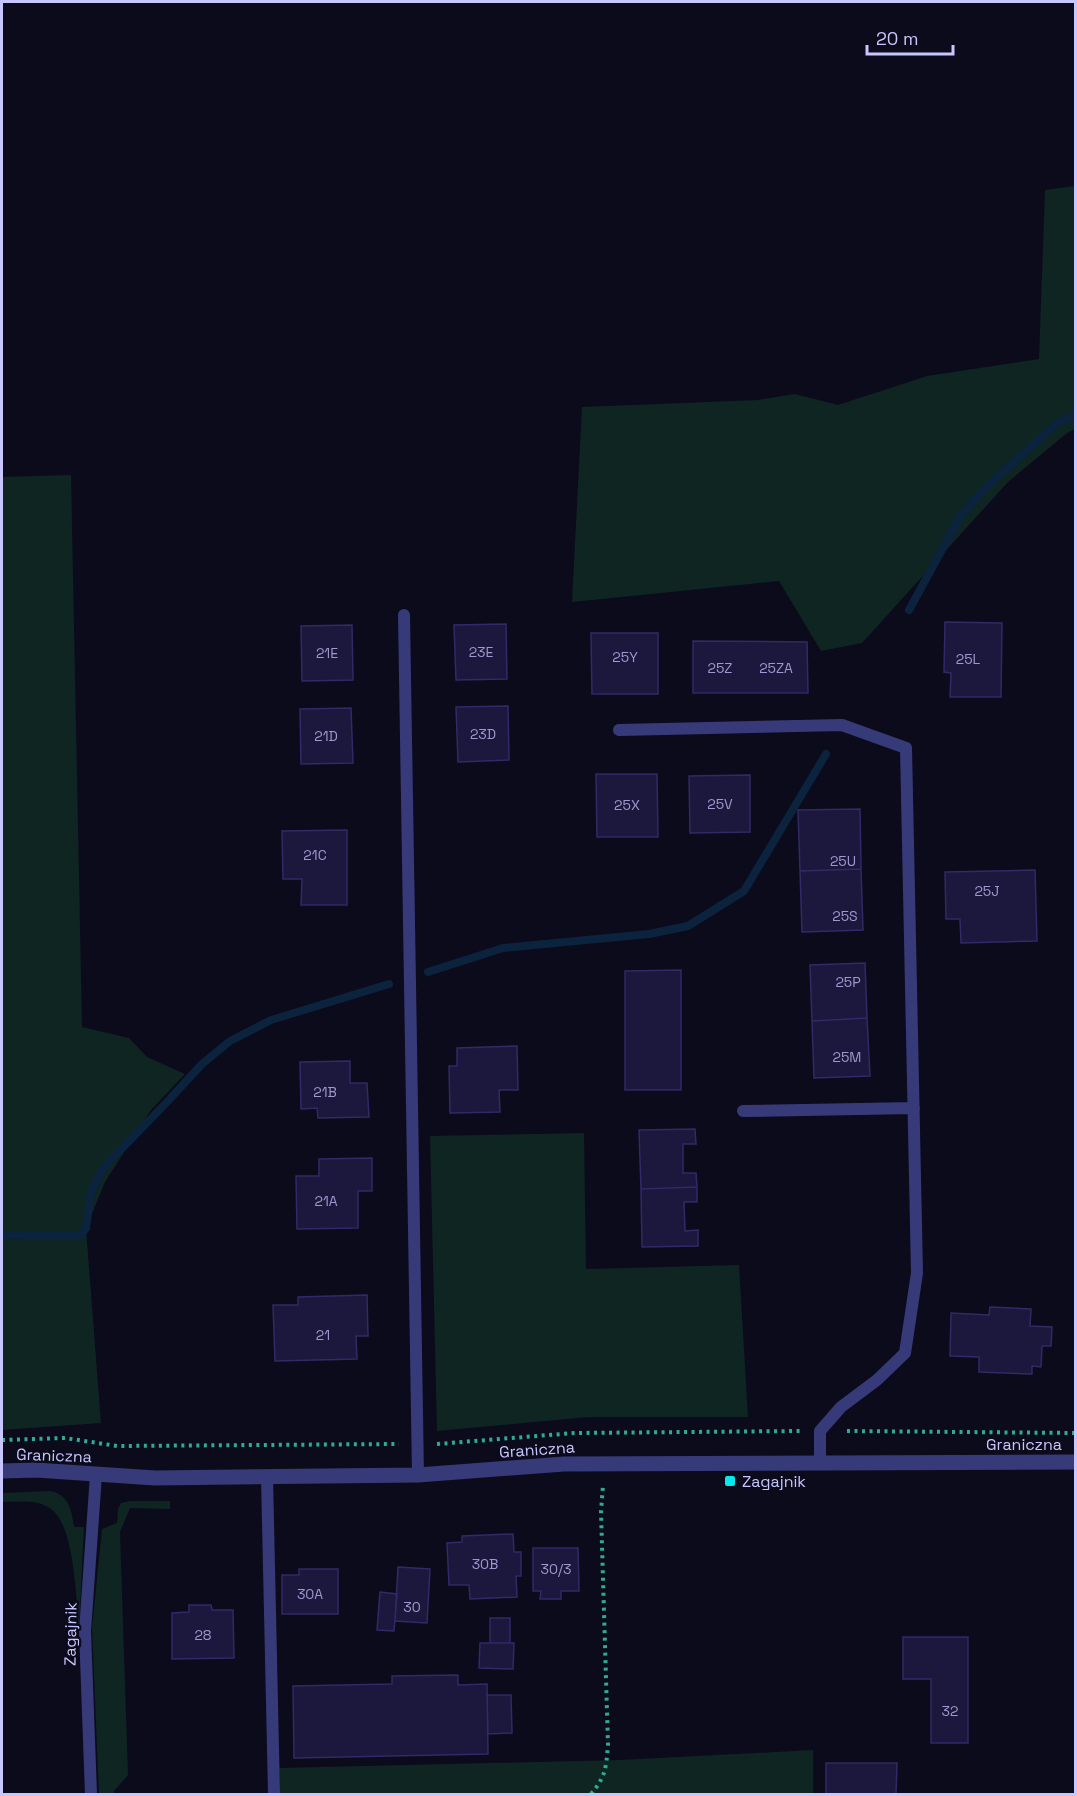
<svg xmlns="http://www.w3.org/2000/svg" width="1077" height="1796" viewBox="0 0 1077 1796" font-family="'Space Grotesk',sans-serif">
	<rect width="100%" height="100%" fill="#0c0b1b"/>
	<path fill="#0e2522" d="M1075 186V429L1067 433 1008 482 862 643 821 651 779 581 572 602 582 407 758 400 795 394 838 405 927 376 1039 359 1045 190Z
		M71 475 82 1027 129 1038 147 1057 185 1074 151 1110 105 1182 86 1228 101 1423 2 1430V477Z
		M584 1133 586 1269 739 1265 748 1417H588L437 1431 430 1136Z
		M49 1491C68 1493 72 1510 74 1527H84L79 1629C76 1601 75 1526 51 1509 38 1499 18 1502 2 1502V1493Z
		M130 1501H170V1509L130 1508 120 1532 128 1775 114 1791V1794H99L92 1628 102 1529 117 1523 118 1509 121 1503Z
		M813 1750V1794H280L279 1768 620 1760Z"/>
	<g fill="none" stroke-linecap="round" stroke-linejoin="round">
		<path stroke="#0c233e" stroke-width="8" d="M909 610 961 515 984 489 1057 423 1076 415
			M428 972 503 948 649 934 688 926 744 891 826 754
			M2 1235 80 1236 86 1228 91 1192 103 1168 167 1102 202 1064 230 1041 271 1020 389 984"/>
	</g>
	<path fill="#1c173c" stroke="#302a67" stroke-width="1.5" d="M945 622 1002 623 1001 697H950L951 673 944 672Z
		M506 624 507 679 456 680 454 625Z
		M352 625 353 680 302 681 301 626Z
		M591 633H658V694H592Z
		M693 641 807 642 808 693H693Z
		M508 706 509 760 458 762 456 707Z
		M351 708 353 763 301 764 300 709Z
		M596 774H657L658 837H597Z
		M750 775V832L690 833 689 776Z
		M860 809 861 869 800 871 798 810Z
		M347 830V905H301L302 879H283L282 831Z
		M861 869 863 930 802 932 800 871Z
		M1035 870 1037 941 961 943 960 919H946L945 872Z
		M865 963 867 1018 812 1021 810 965Z
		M681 970V1090H625V971Z
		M867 1018 870 1076 814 1078 812 1021Z
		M517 1046 518 1090H499L500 1112 450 1113 449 1066H457V1048Z
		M350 1061V1083H367L369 1117 318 1118 317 1108 301 1109 300 1062Z
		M695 1129 696 1144H683V1173H696L697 1187 641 1189 639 1130Z
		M372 1158V1191H358V1228L297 1229 296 1176H319V1159Z
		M697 1187V1202H684L685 1231 698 1230V1246L642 1247 641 1189Z
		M367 1295 368 1336H356L357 1359 275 1361 273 1305H298V1297Z
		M990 1307 1031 1309 1030 1326 1052 1327 1051 1346H1042L1041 1367 1032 1366V1374L979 1372V1357L950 1356 951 1313 989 1315Z
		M513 1534 514 1552H521V1576H516L517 1597 470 1599 469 1585H449L447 1543 462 1542V1536Z
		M533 1548H578L579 1591H561V1599H540L541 1591H533Z
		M398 1567 430 1569 427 1623 395 1621Z
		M299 1569H338V1614H282V1575H299Z
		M380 1592 397 1594 394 1631 377 1630Z
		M189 1605H211L212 1610H233L234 1658 172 1659V1613L189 1612Z
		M490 1618H510V1643H490Z
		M903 1637H968V1743H931V1679H903Z
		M480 1643H514L513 1669 479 1668Z
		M458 1675V1685L487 1684 488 1754 294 1758 293 1686 392 1684V1676Z
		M487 1695H511L512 1733 488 1734Z
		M826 1763H897L896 1794H826Z"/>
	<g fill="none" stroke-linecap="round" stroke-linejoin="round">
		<path stroke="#2eaa97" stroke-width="4" stroke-dasharray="3 4.5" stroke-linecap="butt" d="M847 1431 1076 1433
			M2 1440 65 1438 117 1446 399 1444
			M437 1444 574 1433 801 1431
			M591 1794C606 1776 606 1768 608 1745L601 1512 603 1485"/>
		<path stroke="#373a79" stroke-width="12" d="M404 615 418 1475
			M619 730 842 725 906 748 917 1273 905 1353 877 1380 841 1407 820 1431V1463
			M743 1111 914 1108
			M267 1476 274 1794
			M91 1794 85 1631 96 1475"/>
		<path stroke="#373a79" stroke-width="15" d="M2 1471 36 1470 155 1478 418 1475 564 1464 1076 1462"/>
	</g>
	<rect fill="#04eaec" stroke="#0c0b1b" stroke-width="2" x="724" y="1475" width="12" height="12" rx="3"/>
	<g text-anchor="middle" stroke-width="4.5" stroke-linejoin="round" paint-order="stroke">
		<g font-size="14" fill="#9c9ace">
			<text x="481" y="657">23E</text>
			<text x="327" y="658">21E</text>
			<text x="625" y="662">25Y</text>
			<text x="968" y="664">25L</text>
			<text x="720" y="673">25Z</text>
			<text x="776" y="673">25ZA</text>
			<text x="483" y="739">23D</text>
			<text x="326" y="741">21D</text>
			<text x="720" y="809">25V</text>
			<text x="627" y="810">25X</text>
			<text x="315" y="860">21C</text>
			<text x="843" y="866">25U</text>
			<text x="987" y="896">25J</text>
			<text x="845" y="921">25S</text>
			<text x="848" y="987">25P</text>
			<text x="847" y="1062">25M</text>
			<text x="325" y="1097">21B</text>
			<text x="326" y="1206">21A</text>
			<text x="323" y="1340">21</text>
			<text x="485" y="1569">30B</text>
			<text x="556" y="1574">30/3</text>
			<text x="310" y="1599">30A</text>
			<text x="412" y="1612">30</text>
			<text x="203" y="1640">28</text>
			<text x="950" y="1716">32</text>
		</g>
		<g font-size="16" fill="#c7c6fe" stroke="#0c0b1b">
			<text x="1024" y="1450">Graniczna</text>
			<text transform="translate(537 1449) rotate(-4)" y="6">Graniczna</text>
			<text transform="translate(54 1455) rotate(2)" y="6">Graniczna</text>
			<text transform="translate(70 1634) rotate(-89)" y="6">Zagajnik</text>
		</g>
		<g font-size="16" fill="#c7c6fe" stroke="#0c0b1b" text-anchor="start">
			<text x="742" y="1487">Zagajnik</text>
		</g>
	</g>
	<rect width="1077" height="1796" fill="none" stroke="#c7c6fe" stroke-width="6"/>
	<path d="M867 45v9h86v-9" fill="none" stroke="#c7c6fe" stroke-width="3"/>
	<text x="876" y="45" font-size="18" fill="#c7c6fe" stroke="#0c0b1b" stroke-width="4.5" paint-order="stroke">20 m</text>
</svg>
